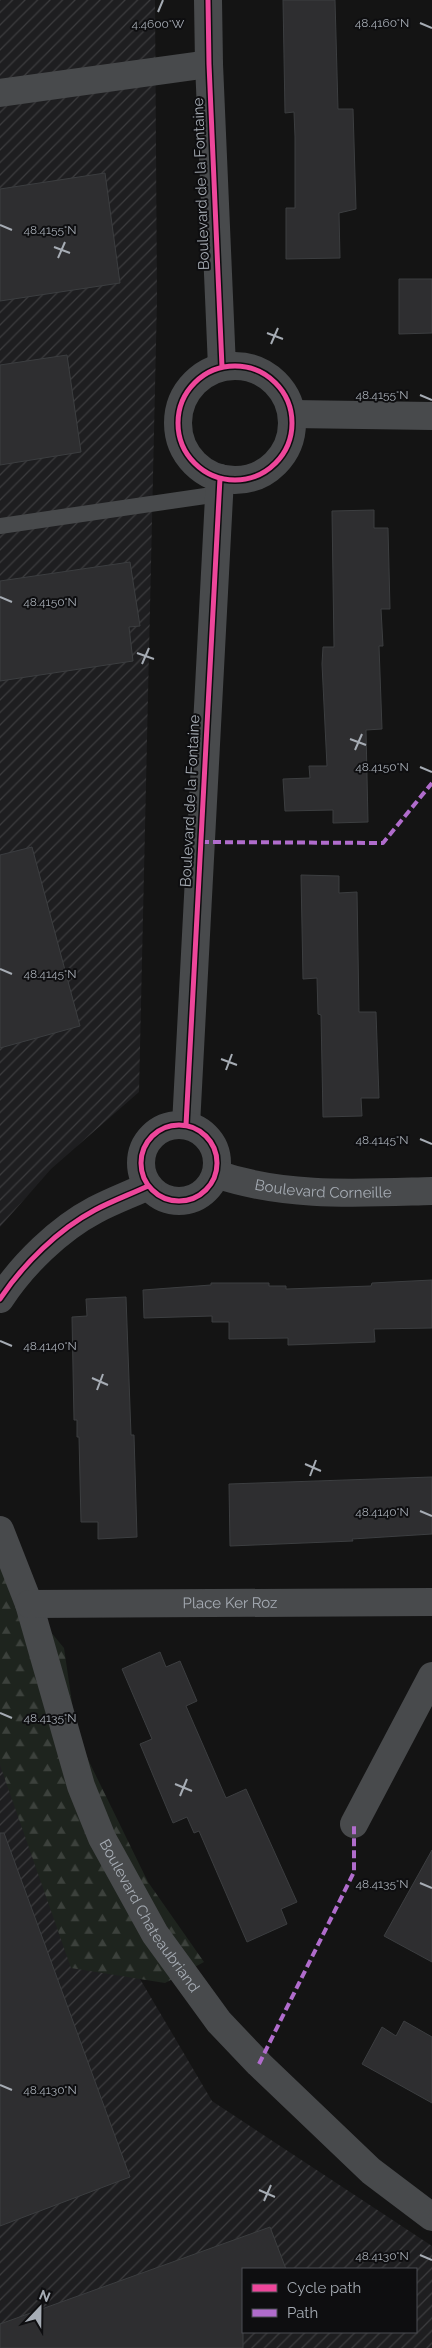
<svg xmlns="http://www.w3.org/2000/svg" width="432" height="2348" viewBox="0 0 432 2348" font-family="Raleway,sans-serif">
	<defs>
		<pattern id="industrial-furrows" width="10" height="10" patternUnits="userSpaceOnUse" patternTransform="scale(1.25)"><rect width="10" height="10" fill="#1e1e20"/><path d="M-1 1l2-2M0 10L10 0M9 11l2-2" fill="none" stroke="#3c3c3e"/></pattern>
		<pattern id="forest-firs" width="22" height="20" patternUnits="userSpaceOnUse" patternTransform="scale(1.25)"><rect width="22" height="20" fill="#1e241e"/><path d="M5 1l3.5 6h-7zM16 11l3.5 6h-7z" fill="#3c413c"/></pattern>
	</defs>
	<rect width="100%" height="100%" fill="#141414"/>
	<path fill="url(#industrial-furrows)" fill-rule="evenodd" d="M0 0H155L157 300 139 1092 51 1169 0 1227Z
		M0 1694 74 1867 212 2101 432 2246V2348H0ZM243 2269H416V2332H243Z"/>
	<path fill="url(#forest-firs)" d="M0 1560 6 1578 64 1648 77 1737 148 1882 204 1962 165 1983 71 1968 0 1765Z"/>
	<path fill="#2e2e30" stroke="#3c3e40" d="M283 0H335L338 109H353L356 209 339 213 340 258 286 259V208H295V137L294 112 285 113Z
		M105 173 120 283 0 301V189Z
		M399 279H432V333L399 334Z
		M67 355 81 452 0 465V365Z
		M374 510V528H388L390 609H381L383 646H379L382 729 366 730 368 822 333 823V810L285 811 283 779 310 778 309 766H327L322 664 323 647H334L332 511Z
		M130 562 140 626 129 627 133 661 0 681V581Z
		M32 847 80 1026 0 1048V855Z
		M301 875 339 876V893L357 892 359 1012H376L379 1098H361L362 1116 323 1117 321 1015 318 1014 317 978 303 979Z
		M432 1280V1328L374 1329 375 1342 288 1345V1338L229 1339V1322H212V1316L144 1318 143 1290 211 1285V1283H269V1286H286V1289L371 1286 372 1283Z
		M126 1297 131 1435H134L137 1537 98 1539V1522H81L79 1437H77V1420H74L72 1317 87 1316 86 1299Z
		M432 1477V1534L352 1539 353 1541 230 1546 229 1484Z
		M160 1652 166 1667 180 1661 197 1701 186 1706 226 1798 246 1789 297 1902 281 1909 287 1924 247 1942 199 1831 194 1833 187 1817 173 1823 140 1744 152 1739 122 1669Z
		M0 1833H4L130 2177 0 2226Z
		M432 1850V1962L384 1936Z
		M404 2021 432 2037V2103L362 2064 382 2027 396 2036Z
		M270 2227 286 2269H243V2348H0V2324Z"/>
	<g fill="none" stroke-linecap="round" stroke-linejoin="round">
		<path stroke="#484a4c" stroke-width="16" d="M0 526 219 494"/>
		<g stroke="#484a4c" stroke-width="28">
			<path d="M208 0 209 64 222 367"/>
			<path d="M0 93 209 64"/>
			<circle cx="235" cy="423" r="57"/>
			<path d="M292 414 432 416"/>
			<path d="M186 1125 220 478"/>
			<circle cx="179" cy="1163" r="38"/>
			<path id="s1" d="M216 1174C286 1198 360 1193 432 1191"/>
			<path d="M0 1299C23 1264 59 1229 95 1210 112 1201 131 1194 148 1186"/>
			<path id="s2" d="M0 1530 29 1604 81 1786 102 1838 155 1934 219 2022 259 2064 371 2171 432 2217"/>
			<path id="s3" d="M29 1604 432 1602"/>
			<path d="M354 1824 432 1676"/>
		</g>
		<path stroke="#b06ccc" stroke-width="4" stroke-dasharray="8 4" stroke-linecap="butt" d="M201 842 383 843 432 783
			M259 2064 354 1872V1824"/>
		<defs>
			<path id="cycleway" d="M208 0 209 64 222 367
				M178 423a57 57 0 1 1 114 0a57 57 0 1 1-114 0Z
				M186 1125 220 478
				M141 1163a38 38 0 1 1 76 0a38 38 0 1 1-76 0Z
				M0 1299C23 1264 59 1229 95 1210 112 1201 131 1194 148 1186"/>
		</defs>
		<use href="#cycleway" stroke="#0e0e10" stroke-width="8"/>
		<use href="#cycleway" stroke="#ed469a" stroke-width="5"/>
	</g>
	<path fill="none" stroke="#a6acb4" stroke-width="2" d="M158 12 163 0M420 23 432 28M0 225 12 230M54 247 70 253M58 258 65 242M267 333 283 339M271 344 278 328M420 395 432 400M0 597 12 602M137 653 154 659M142 664 149 648M350 739 366 745M355 750 362 734M420 767 432 772M0 969 12 974M221 1059 237 1065M226 1070 232 1054M420 1139 432 1144M0 1341 12 1346M92 1378 108 1385M97 1390 103 1374M305 1464 321 1471M310 1476 316 1460M420 1511 432 1516M0 1713 12 1718M175 1784 192 1791M180 1796 187 1779M420 1883 432 1888M0 2085 12 2090M259 2190 275 2197M264 2201 271 2185M420 2255 432 2260"/>
	<g text-anchor="middle" stroke-width="4" stroke-linejoin="round" paint-order="stroke">
		<g font-size="15" fill="#a6acb4" stroke="#0e0e10">
			<text transform="translate(201 184) rotate(-92)" y="5">Boulevard de la Fontaine</text>
			<text transform="translate(190 801) rotate(-87)" y="5">Boulevard de la Fontaine</text>
			<text dy="5" stroke="none"><textPath href="#s1" startOffset="109">Boulevard Corneille</textPath></text>
			<text dy="5" stroke="none"><textPath href="#s3" startOffset="201">Place Ker Roz</textPath></text>
			<text dy="5" stroke="none"><textPath href="#s2" startOffset="416">Boulevard Chateaubriand</textPath></text>
		</g>
	</g>
	<g font-size="12" text-anchor="middle" fill="#a6acb4" stroke="#0e0e10" stroke-width="4" stroke-linejoin="round" paint-order="stroke">
		<text x="382" y="27">48.4160°N</text>
		<text x="158" y="28">4.4600°W</text>
		<text x="50" y="234">48.4155°N</text>
		<text x="382" y="399">48.4155°N</text>
		<text x="50" y="606">48.4150°N</text>
		<text x="382" y="771">48.4150°N</text>
		<text x="50" y="978">48.4145°N</text>
		<text x="382" y="1144">48.4145°N</text>
		<text x="50" y="1350">48.4140°N</text>
		<text x="382" y="1516">48.4140°N</text>
		<text x="50" y="1722">48.4135°N</text>
		<text x="382" y="1888">48.4135°N</text>
		<text x="50" y="2094">48.4130°N</text>
		<text x="382" y="2260">48.4130°N</text>
	</g>
	<rect x="242" y="2268" width="175" height="65" fill="#0e0e10" stroke="#4b4d52"/>
	<rect x="252" y="2284" width="25" height="8" fill="#ed469a" stroke="#4b4d52"/>
	<text x="287" y="2293" font-size="15" fill="#a6acb4">Cycle path</text>
	<rect x="252" y="2309" width="25" height="8" fill="#b06ccc" stroke="#4b4d52"/>
	<text x="287" y="2318" font-size="15" fill="#a6acb4">Path</text>
	<g transform="translate(40 2308) rotate(22)" stroke="#0e0e10" stroke-width="4" paint-order="stroke">
	<path d="M0-4L9 19L0 12L-9 19Z" fill="#a6acb4"/>
	<text y="-8" font-size="14" font-weight="bold" text-anchor="middle" fill="#a6acb4">N</text>
	</g>
</svg>
